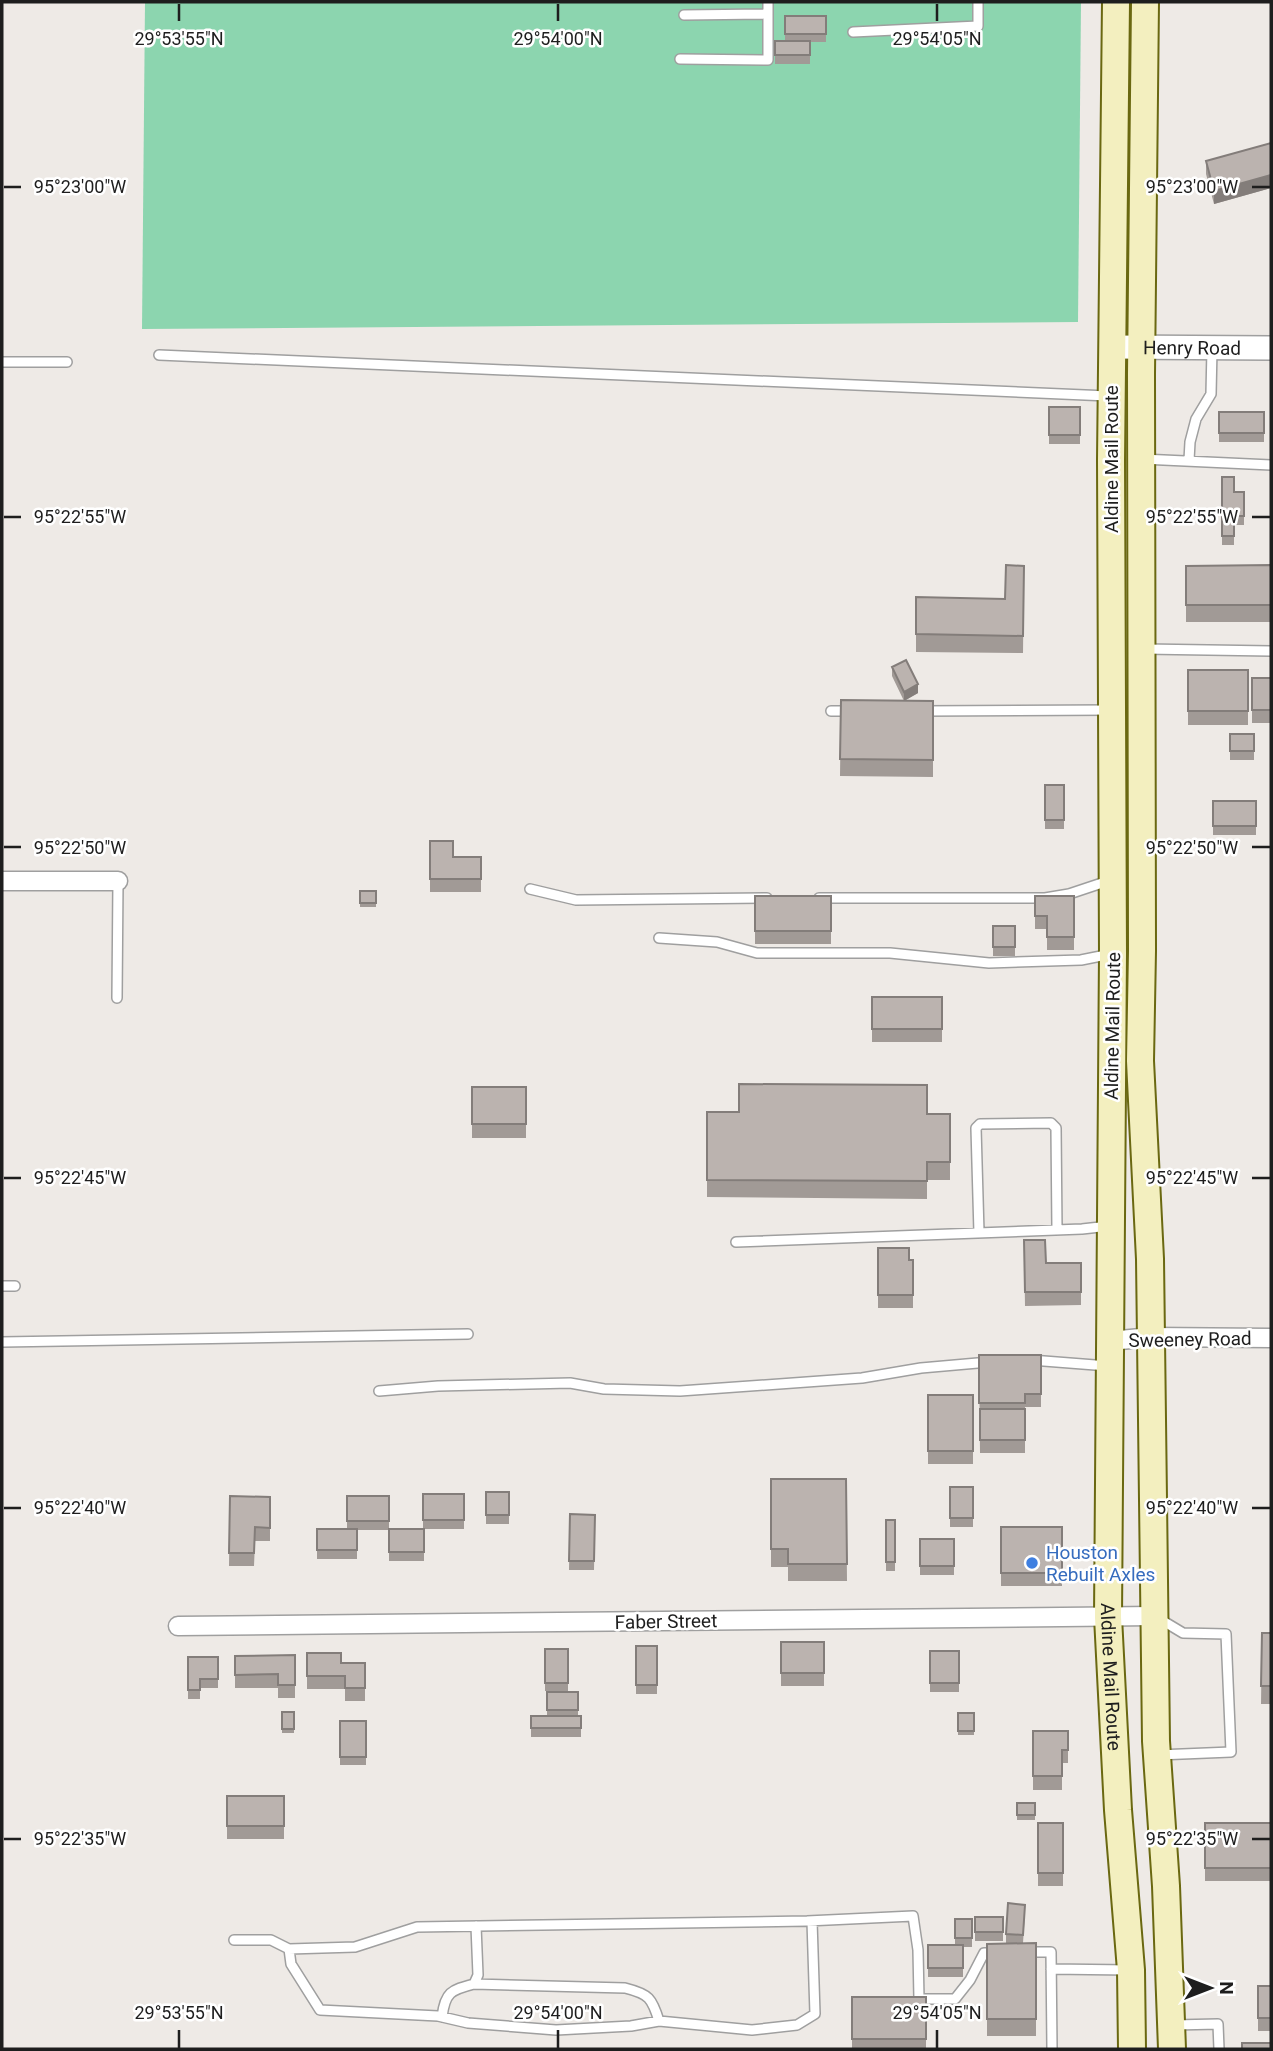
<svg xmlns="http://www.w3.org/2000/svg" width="1273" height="2051" viewBox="0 0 1273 2051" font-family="Roboto,sans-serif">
	<rect width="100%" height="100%" fill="#eeeae6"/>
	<path fill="#8cd5af" d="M145 2H1081L1078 322 142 329Z"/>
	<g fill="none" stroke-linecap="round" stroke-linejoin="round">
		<defs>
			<path id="service" d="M684 15 768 14
				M853 32 978 26V2
				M680 59 768 60V2
				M159 355 1108 396
				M2 362H67
				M1142 459 1271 465
				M1189 460 1190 442 1196 419 1211 394 1212 349
				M1145 649 1271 651
				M831 711H852
				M922 711 1111 710
				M530 889 576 900 767 898
				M819 898H1045L1069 894 1111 880
				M659 938 717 942 757 953H890L989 963 1081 960 1111 954
				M117 998 118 881
				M979 1233 976 1128 980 1124 1051 1123 1056 1128 1057 1230
				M736 1242 1082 1229 1109 1226
				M2 1286H15
				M2 1342 468 1334
				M1031 1360 1108 1366
				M379 1391 438 1386 570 1383 604 1389 680 1391 862 1378 921 1368 989 1362
				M1158 1618 1183 1633 1226 1634 1231 1752 1158 1755
				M234 1940H271L289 1949 355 1947 417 1927 807 1921 913 1916 918 1950 919 1999H955L970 1980 984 1953H998
				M289 1949 291 1964 320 2010 438 2016 468 2023 556 2030 631 2026 659 2021 752 2030 797 2025 815 2014 812 1921
				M1026 1952H1051L1052 2049
				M1051 1969 1129 1970
				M474 1984 625 1988C649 1994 652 1998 659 2021
				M442 2017C445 1992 451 1990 474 1984L478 1975 476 1926
				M1174 2025 1218 2024 1219 2049"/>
			<path id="minor" d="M2 881H118
				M1110 1341 1151 1337 1271 1338
				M178 1626 1154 1616"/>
			<g id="tertiary">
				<path id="s1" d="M1112 347 1271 348"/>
			</g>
			<g id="secondary">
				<path id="s2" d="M1116 2 1111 460 1113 953 1108 1617 1118 1810 1131 1970 1132 2049"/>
				<path d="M1145 2 1141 374 1142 951 1140 1061 1150 1259 1156 1741 1166 1886 1172 2049"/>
			</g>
		</defs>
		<use href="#service" stroke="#9f9f9f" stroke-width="12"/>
		<use href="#minor" stroke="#9f9f9f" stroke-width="21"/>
		<use href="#tertiary" stroke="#9f9f9f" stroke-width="26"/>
		<use href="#secondary" stroke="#6a6811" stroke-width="30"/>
		<use href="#service" stroke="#fff" stroke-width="9"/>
		<use href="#minor" stroke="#fff" stroke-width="18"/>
		<use href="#tertiary" stroke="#fff" stroke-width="23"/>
		<use href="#secondary" stroke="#f3efbf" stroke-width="26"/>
	</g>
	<path fill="#a19a96" d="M785 16H826V42H810V64H775V41H785Z
		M1271 143V188L1214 204 1206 174V161Z
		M1049 407H1080V444H1049Z
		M1219 412H1264V442H1219Z
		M1222 477 1234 492H1244V525H1234V545H1222Z
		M1271 565V622H1186V566Z
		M1024 566 1023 653 916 652V597L1005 599Z
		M892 667 918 693 904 701 892 676Z
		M1188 670H1248V725H1188Z
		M1252 678H1271V723H1252Z
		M841 700 933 701V777L840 776Z
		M1230 734H1254V760H1230Z
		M1045 785H1064V829H1045Z
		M1213 801H1256V835H1213Z
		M430 841 453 857H481V892H430Z
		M360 891H376V907H360Z
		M755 896H831V944H755Z
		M1035 896H1074V950H1047V929H1035Z
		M993 926H1015V956H993Z
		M872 997H942V1042H872Z
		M472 1087H526V1138H472Z
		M707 1112 950 1114V1180H927V1199L707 1197Z
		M1024 1240 1046 1263H1081V1305L1025 1306Z
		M878 1248 909 1260H913V1308H878Z
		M979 1355H1041V1407H1025V1453H980Z
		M928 1395H973V1464H928Z
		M771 1479H846L847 1581H788V1567H771Z
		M950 1487H973V1527H950Z
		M486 1492H509V1524H486Z
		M423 1494H464V1529H423Z
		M230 1496 270 1497V1541H255L254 1566H229Z
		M347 1496H389V1529H424V1561H389V1530H357V1559H317V1529H347Z
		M570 1514 595 1515 594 1570H569Z
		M886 1520H895V1571H886Z
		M1001 1527H1062V1586H1001Z
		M920 1539H954V1575H920Z
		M1262 1633H1271V1704H1261Z
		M781 1642H824V1686H781Z
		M636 1646H657V1694H636Z
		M545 1649H568V1691H545Z
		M930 1651H959V1692H930Z
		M307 1653 341 1663H365V1701H345V1689H307Z
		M295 1655V1698H278V1688H235V1656Z
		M188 1657H218V1688H200V1699H188Z
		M547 1692H578V1716H581V1737H531V1716H547Z
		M282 1712H294V1733H282Z
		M958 1713H974V1735H958Z
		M340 1721H366V1765H340Z
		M1033 1731H1068V1763H1062V1790H1033Z
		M227 1796H284V1839H227Z
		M1017 1803H1035V1820H1017Z
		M1038 1823H1063V1886H1038Z
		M1205 1823H1271V1881H1205Z
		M1025 1913 1023 1943H1036V2036H987V1944L1014 1943H1006V1934Z
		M975 1917H1003V1941H975Z
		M955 1919H972V1947H963V1977H928V1945H955Z
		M1258 1986H1271V2031H1258Z
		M852 1997H926V2049H852Z"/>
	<path fill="#837d7a" d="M1271 175V188L1214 204V191Z
		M918 684V693L904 701V692Z"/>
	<path fill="#bbb3af" stroke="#837d7a" stroke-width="2" d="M785 16H826V34H785Z
		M775 41H810V55H775Z
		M1271 143V175L1214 191 1206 161Z
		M1049 407H1080V435H1049Z
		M1219 412H1264V433H1219Z
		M1222 477H1234V492H1244V516H1234V536H1222Z
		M1006 565 1024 566 1023 636 916 634V597L1005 599Z
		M1271 565V605H1186V566Z
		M906 660 918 684 904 692 892 667Z
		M1188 670H1248V711H1188Z
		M1252 678H1271V710H1252Z
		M841 700 933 701V760L840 759Z
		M1230 734H1254V751H1230Z
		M1045 785H1064V820H1045Z
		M1213 801H1256V826H1213Z
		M430 841H453V857H481V879H430Z
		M360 891H376V903H360Z
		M755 896H831V931H755Z
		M1035 896H1074V937H1047V916H1035Z
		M993 926H1015V947H993Z
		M872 997H942V1029H872Z
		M739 1084 927 1085V1114H950V1162H927V1181L707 1180V1112H739Z
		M472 1087H526V1124H472Z
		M1024 1240H1045L1046 1263H1081V1292H1025Z
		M878 1248H909V1260H913V1295H878Z
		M979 1355H1041V1394H1025V1403H979Z
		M928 1395H973V1451H928Z
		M980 1409H1025V1440H980Z
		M771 1479H846L847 1564H788V1549H771Z
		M950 1487H973V1518H950Z
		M486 1492H509V1515H486Z
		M423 1494H464V1520H423Z
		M230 1496 270 1497V1528L255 1527 254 1553H229Z
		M347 1496H389V1521H347Z
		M570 1514 595 1515 594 1561H569Z
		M886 1520H895V1562H886Z
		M1001 1527H1062V1573H1001Z
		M317 1529H357V1550H317Z
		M389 1529H424V1552H389Z
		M920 1539H954V1566H920Z
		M1262 1633H1271V1686H1261Z
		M781 1642H824V1673H781Z
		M636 1646H657V1685H636Z
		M545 1649H568V1683H545Z
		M930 1651H959V1683H930Z
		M307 1653H341V1663H365V1688H345V1676H307Z
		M295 1655V1685H278V1674L235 1675V1656Z
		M188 1657H218V1679H200V1690H188Z
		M547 1692H578V1710H547Z
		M282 1712H294V1729H282Z
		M958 1713H974V1731H958Z
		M531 1716H581V1728H531Z
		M340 1721H366V1757H340Z
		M1033 1731H1068V1750H1062V1776H1033Z
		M227 1796H284V1826H227Z
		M1017 1803H1035V1815H1017Z
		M1038 1823H1063V1873H1038Z
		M1205 1823H1271V1868H1205Z
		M1008 1903 1025 1905 1023 1935 1006 1934Z
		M975 1917H1003V1932H975Z
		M955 1919H972V1938H955Z
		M1036 1943V2019H987V1944Z
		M928 1945H963V1968H928Z
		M1258 1986H1271V2018H1258Z
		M852 1997H926V2039H852Z
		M1242 2043H1271V2049H1242Z"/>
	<path fill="none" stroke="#1e1e1e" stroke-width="2.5" d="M179 4V21M558 4V21M937 4V21M4 187H21M1252 187H1270M4 517H21M1252 517H1270M4 847H21M1252 847H1270M4 1178H21M1252 1178H1270M4 1508H21M1252 1508H1270M4 1839H21M1252 1839H1270M179 2030V2048M558 2030V2048M937 2030V2048"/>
	<circle fill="#3f7fe0" stroke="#fff" stroke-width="2.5" cx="1032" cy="1563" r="7"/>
	<g text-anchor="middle" stroke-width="5" stroke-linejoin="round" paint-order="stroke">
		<g font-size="19" fill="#1e1e1e" stroke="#fff">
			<text dy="7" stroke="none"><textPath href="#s1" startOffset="80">Henry Road</textPath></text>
			<text transform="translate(1111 459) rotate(-90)" y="7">Aldine Mail Route</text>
			<text transform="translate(1112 1026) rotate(-89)" y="7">Aldine Mail Route</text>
			<text transform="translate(1190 1339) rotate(-1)" y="7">Sweeney Road</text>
			<text transform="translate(666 1621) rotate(-1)" y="7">Faber Street</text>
			<text dy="7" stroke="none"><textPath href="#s2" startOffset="1675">Aldine Mail Route</textPath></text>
		</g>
		<g font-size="19" fill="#366cbe" stroke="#fff" text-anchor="start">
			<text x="1046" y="1559">Houston<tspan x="1046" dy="22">Rebuilt Axles</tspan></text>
		</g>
	</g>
	<g font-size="18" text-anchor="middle" fill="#1e1e1e" stroke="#fff" stroke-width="5" stroke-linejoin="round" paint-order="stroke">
		<text x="179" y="45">29°53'55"N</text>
		<text x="558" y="45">29°54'00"N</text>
		<text x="937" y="45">29°54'05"N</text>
		<text x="1192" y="193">95°23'00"W</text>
		<text x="80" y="193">95°23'00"W</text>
		<text x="1192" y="523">95°22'55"W</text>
		<text x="80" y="523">95°22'55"W</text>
		<text x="1192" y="854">95°22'50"W</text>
		<text x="80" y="854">95°22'50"W</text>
		<text x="1192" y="1184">95°22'45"W</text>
		<text x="80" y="1184">95°22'45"W</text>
		<text x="1192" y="1514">95°22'40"W</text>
		<text x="80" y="1514">95°22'40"W</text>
		<text x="1192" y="1845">95°22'35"W</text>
		<text x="80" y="1845">95°22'35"W</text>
		<text x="179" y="2019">29°53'55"N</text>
		<text x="558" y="2019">29°54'00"N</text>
		<text x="937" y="2019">29°54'05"N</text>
	</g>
	<rect width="1273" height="2051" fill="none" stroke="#1e1e1e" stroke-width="7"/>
	<g transform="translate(1210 1988) rotate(90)" stroke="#ffffff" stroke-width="5" paint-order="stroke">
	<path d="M0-5L12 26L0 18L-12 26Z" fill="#1e1e1e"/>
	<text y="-10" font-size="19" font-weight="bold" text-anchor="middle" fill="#1e1e1e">N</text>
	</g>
</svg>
